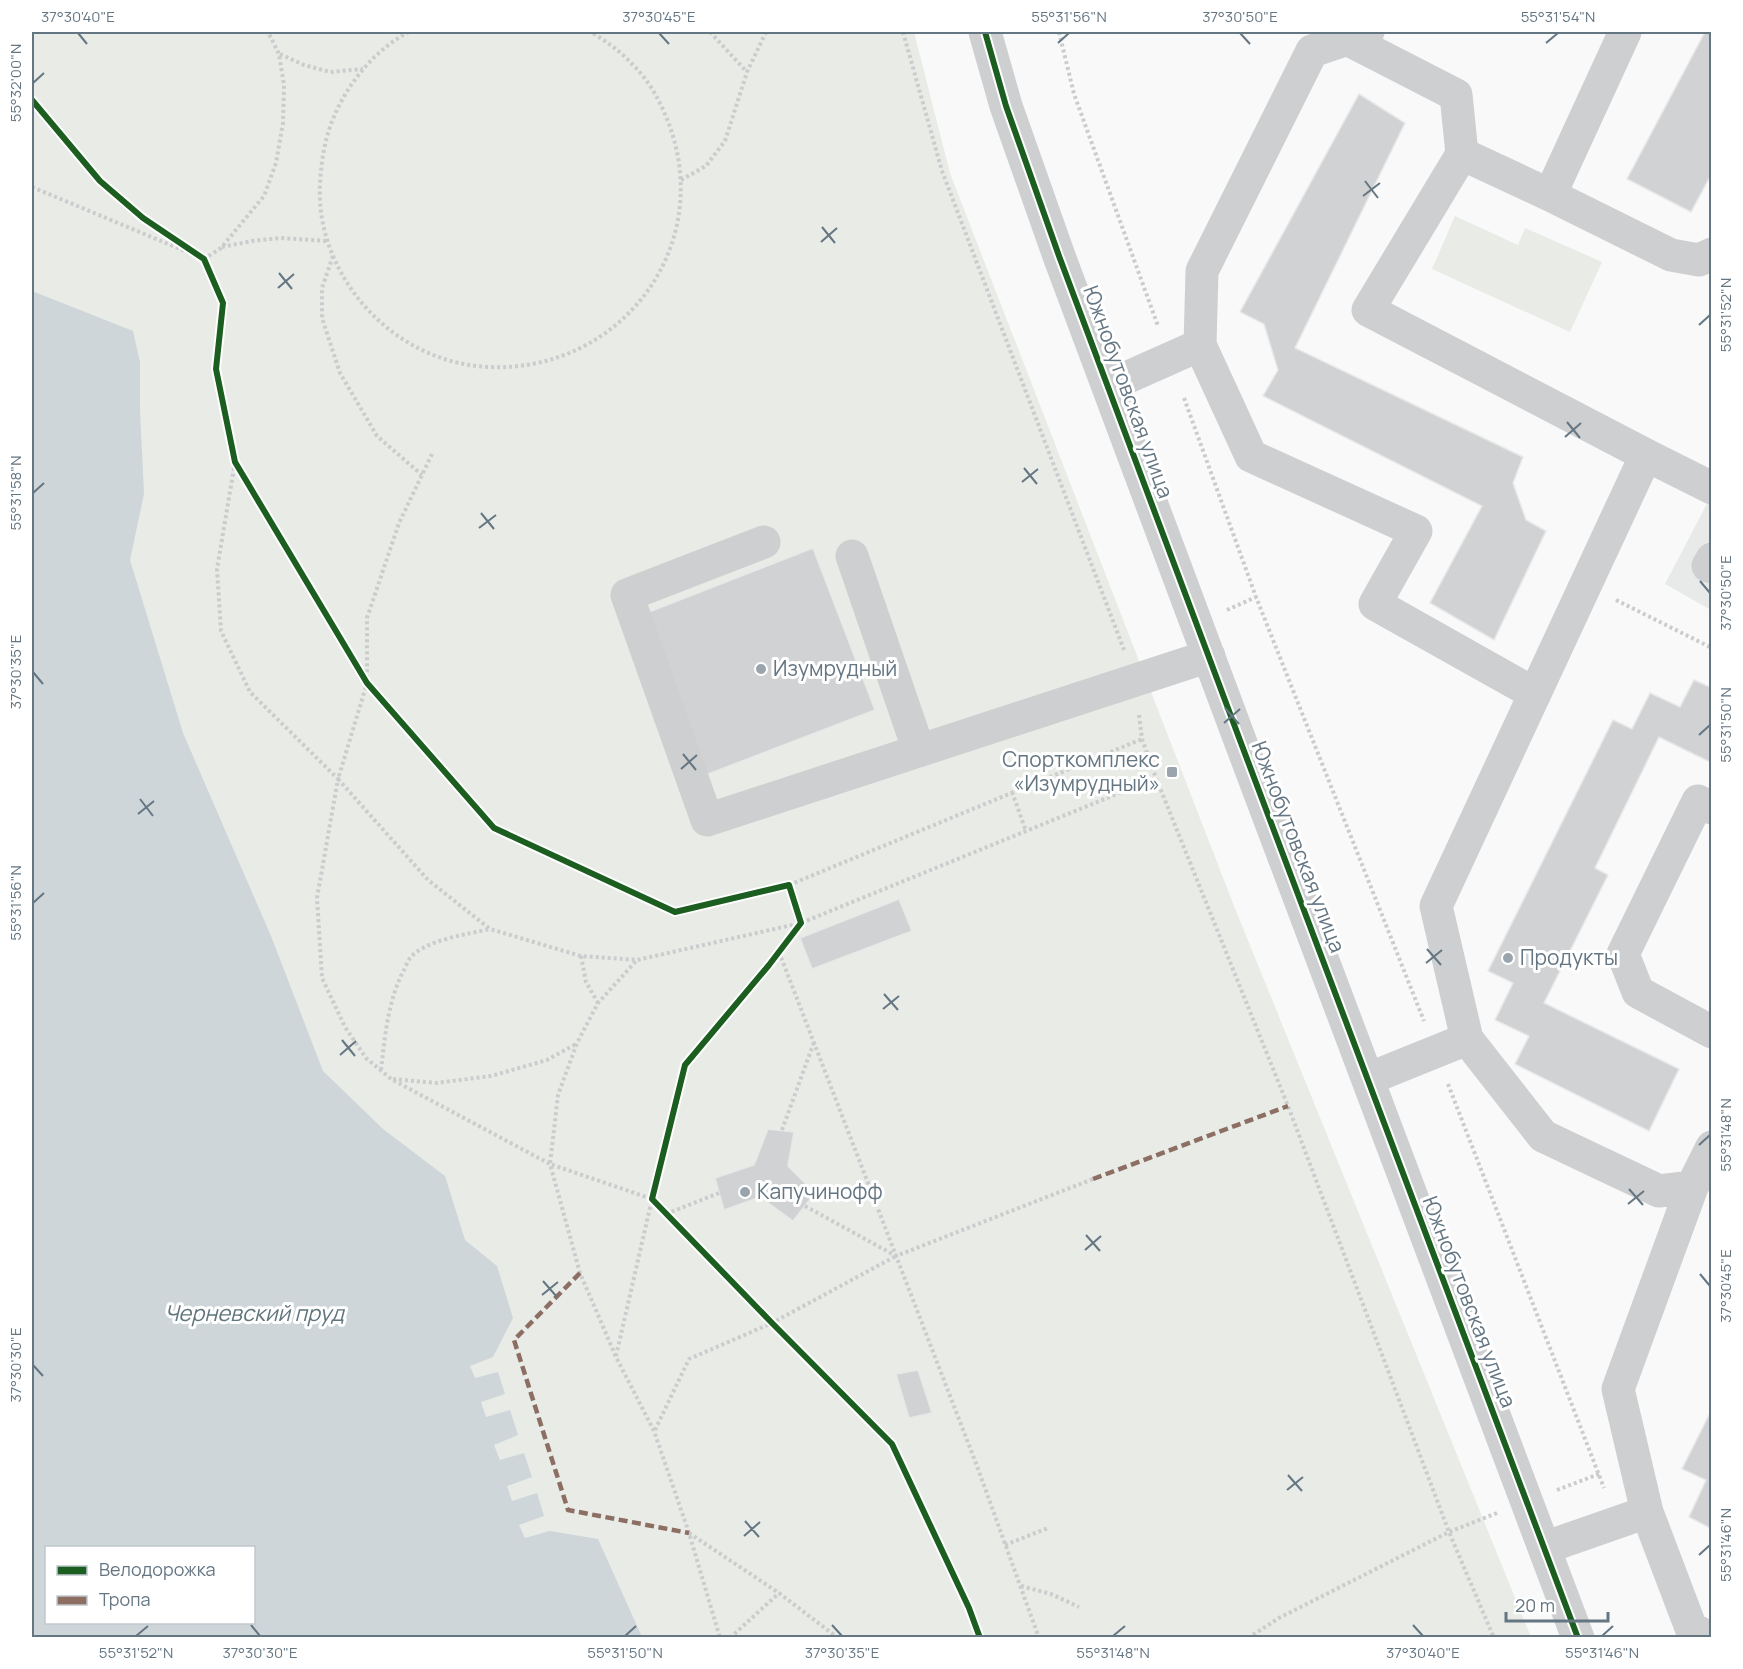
<svg xmlns="http://www.w3.org/2000/svg" width="1743" height="1669" viewBox="0 0 1743 1669" font-family="Manrope,sans-serif">
	<rect width="100%" height="100%" fill="#f9f9f9"/>
	<path fill="#e8e9e9" d="M1711 496V610L1665 584Z"/>
	<path fill="#e8ebe6" fill-rule="evenodd" d="M32 32H914L950 173 1234 906 1531 1637 32 1638ZM46 1548H254V1622H46Z
		M1455 216 1518 245 1525 228 1602 262 1570 332 1432 269Z"/>
	<path fill="#ced6d9" fill-rule="evenodd" d="M32 291 133 331 140 362V411L144 494 130 560 183 733 271 936 323 1071 383 1129 445 1176 465 1240 497 1266 513 1318 493 1357 470 1366 475 1378 498 1372 505 1394 481 1402 486 1417 510 1410 518 1435 494 1445 500 1460 524 1453 532 1477 507 1486 512 1501 537 1493 544 1516 519 1525 525 1538 550 1531 598 1539 642 1637H32ZM46 1548H254V1622H46Z"/>
	<path fill="#d0d2d3" stroke="#e8e8e8" stroke-width="1.5" d="M1705 32H1712V173L1691 212 1627 179Z
		M1359 94 1405 123 1295 348 1523 457 1513 483 1526 520 1546 531 1494 640 1430 603 1482 506 1263 396 1278 370 1264 324 1240 312Z
		M813 548 875 710 703 776 641 615Z
		M1694 680 1712 688V763L1659 737 1595 868 1608 875 1544 1003 1679 1069 1649 1131 1515 1064 1529 1036 1495 1020 1513 983 1488 971 1613 720 1632 729 1650 693 1680 707Z
		M899 899 912 931 812 969 800 938Z
		M768 1129 794 1132 788 1166 815 1193 793 1221 760 1197 724 1210 715 1178 754 1165Z
		M918 1370 932 1413 909 1418 896 1374Z
		M1712 1409V1529L1689 1517 1706 1480 1682 1469Z"/>
	<g fill="none" stroke-linecap="round" stroke-linejoin="round">
		<path stroke="#cbcccd" stroke-width="4" stroke-dasharray="3 3" stroke-linecap="butt" d="M409 32C371 51 340 93 328 133 323 150 321 167 320 184 317 235 341 285 377 319 408 348 447 365 488 367 615 373 711 255 672 133 664 108 651 82 632 64 620 51 606 41 591 32
			M710 32 747 72
			M903 32 942 171 1124 650
			M1059 32 1074 94 1158 326
			M280 54 304 65 330 72 363 69
			M681 180 706 166 725 141 747 72 766 32
			M32 187 204 259 221 248 264 196 276 163 283 123 284 85 279 54 268 32
			M222 247 252 241 280 238 328 241
			M333 256 322 288V318L340 373 377 436 422 475
			M1184 398 1256 597 1424 1021
			M432 454 399 523 367 618V683L338 779 428 880 490 929 581 956 637 960 801 923 1156 778
			M235 462 217 569 221 631 250 692 338 779 317 898 322 978 345 1027 366 1058 391 1079 550 1164 580 1273 616 1357 654 1431 689 1533 720 1638
			M1616 600 1712 648
			M1227 610 1256 597
			M1139 715 1142 739 1156 778 1288 1106 1449 1532 1494 1638
			M1012 792 1026 831
			M789 885 1142 739
			M779 952 977 1466 1039 1638
			M581 956 586 982 598 1003
			M381 1070C385 1036 388 1000 404 970 406 966 408 960 411 957 426 940 468 934 490 929
			M393 1079 436 1083 491 1076 547 1060 576 1044
			M1448 1084 1604 1488
			M782 1130 814 1042
			M805 1206 896 1256 1093 1179
			M666 1214 719 1193
			M616 1356 652 1199 550 1164 558 1095 577 1043 598 1003 637 960
			M655 1430 689 1359 772 1323 896 1256
			M1557 1490 1599 1474
			M689 1533 779 1593 838 1638
			M1005 1545 1048 1528
			M1021 1586 1051 1594 1079 1607
			M730 1638 779 1593
			M1248 1638 1279 1618 1449 1532 1497 1513"/>
		<path stroke="#cecfd0" stroke-width="33" d="M985 32 1006 106 1059 256 1241 743 1578 1638
			M1347 39 1456 95 1462 154 1550 195 1671 255 1699 260 1712 254
			M1462 154 1368 310 1646 455 1436 906 1467 1039
			M1550 195 1625 32
			M1200 345 1251 456 1416 531 1375 604 1535 694
			M1108 386 1200 345 1202 271 1312 51 1368 32
			M1646 455 1712 488
			M764 542 627 595 707 820 1209 656
			M852 556 919 751
			M1712 559 1708 566 1712 567
			M1712 808 1698 801 1623 954 1638 992 1712 1032
			M1368 1079 1467 1039 1543 1136 1659 1191 1692 1187 1712 1147
			M1647 1512 1618 1389 1692 1187
			M1544 1548 1647 1512 1691 1628 1710 1638"/>
		<path stroke="#8d6e63" stroke-width="4.5" stroke-dasharray="9 4.5" stroke-linecap="butt" d="M1093 1179 1288 1106
			M580 1273 514 1340 568 1510 689 1533"/>
		<defs>
			<path id="cycleway" d="M985 32 1006 106 1059 256 1241 743 1578 1638
				M32 100 100 181 143 218 204 259 223 303 216 369 235 462 367 683 494 828 675 912 789 885 801 923 769 965 685 1065 652 1199 772 1323 892 1444 969 1608 980 1638"/>
		</defs>
		<use href="#cycleway" stroke="#fff" stroke-width="10"/>
		<use href="#cycleway" stroke="#1b5e20" stroke-width="6"/>
	</g>
	<path fill="none" stroke="#657683" stroke-width="2" d="M78 33 87 44M659 33 669 44M1240 33 1250 44M1058 43 1069 33M1546 43 1558 33M33 83 44 73M1365 181 1378 198M1363 196 1380 183M822 227 835 243M821 242 837 228M279 273 292 289M278 288 294 274M1699 325 1710 315M1567 422 1580 438M1565 437 1581 423M1024 468 1037 484M1022 482 1038 469M33 493 44 483M481 513 494 529M479 528 496 515M1700 581 1710 593M33 672 43 684M1225 708 1239 724M1224 723 1240 709M1699 735 1710 725M683 754 696 770M681 769 697 755M140 799 153 816M138 814 154 801M33 903 44 893M1427 949 1441 965M1426 963 1442 950M884 994 898 1010M883 1009 899 996M342 1040 355 1056M340 1055 356 1041M1699 1145 1710 1135M1629 1189 1643 1205M1628 1204 1644 1191M1086 1235 1100 1251M1085 1250 1101 1236M1700 1274 1710 1286M543 1281 557 1297M542 1295 558 1282M33 1365 43 1376M1288 1475 1302 1491M1287 1490 1303 1477M745 1521 759 1537M744 1536 760 1522M1699 1555 1710 1545M251 1625 260 1636M832 1625 842 1636M1413 1625 1423 1636M136 1636 148 1626M625 1636 636 1626M1113 1636 1125 1626M1602 1636 1613 1626"/>
	<g fill="#99a4ac" stroke="#fff" stroke-width="2">
		<circle cx="761" cy="669" r="6"/>
		<rect x="1166" y="766" width="12" height="12" rx="3"/>
		<circle cx="1508" cy="958" r="6"/>
		<circle cx="745" cy="1192" r="6"/>
	</g>
	<g text-anchor="middle" stroke-width="6" stroke-linejoin="round" paint-order="stroke">
		<g font-size="21" fill="#657683" stroke="#fff">
			<text transform="translate(1128 392) rotate(70)" y="7">Южнобутовская улица</text>
			<text transform="translate(1298 847) rotate(69)" y="7">Южнобутовская улица</text>
			<text transform="translate(1469 1302) rotate(69)" y="7">Южнобутовская улица</text>
		</g>
		<g font-size="21" fill="#657683" stroke="#fff" text-anchor="start">
			<text x="773" y="676">Изумрудный</text>
			<text x="1160" y="767" text-anchor="end">Спорткомплекс<tspan x="1160" dy="24">«Изумрудный»</tspan></text>
			<text x="1520" y="965">Продукты</text>
			<text x="757" y="1199">Капучинофф</text>
		</g>
		<g font-size="22" font-style="italic" fill="#60757c" stroke="#fff">
			<text x="254" y="1321">Черневский пруд</text>
		</g>
	</g>
	<rect width="1743" height="1669" fill="none" stroke="#ffffff" stroke-width="66"/>
	<rect x="45" y="1546" width="210" height="78" fill="#ffffff" stroke="#c1c8cd" stroke-width="1.5"/>
	<rect x="57" y="1566" width="30" height="9" fill="#1b5e20" stroke="#c1c8cd" stroke-width="1.5"/>
	<text x="99" y="1576" font-size="18" fill="#657683">Велодорожка</text>
	<rect x="57" y="1596" width="30" height="9" fill="#8d6e63" stroke="#c1c8cd" stroke-width="1.5"/>
	<text x="99" y="1606" font-size="18" fill="#657683">Тропа</text>
	<path d="M1506 1612v9h102v-9" fill="none" stroke="#657683" stroke-width="3"/>
	<text x="1515" y="1612" font-size="18" fill="#657683" stroke="#ffffff" stroke-width="4.5" paint-order="stroke">20 m</text>
	<rect x="33" y="33" width="1677" height="1603" fill="none" stroke="#657683" stroke-width="2"/>
	<g font-size="15" text-anchor="middle" fill="#657683">
		<text x="78" y="22">37°30'40"E</text>
		<text x="659" y="22">37°30'45"E</text>
		<text x="1069" y="22">55°31'56"N</text>
		<text x="1240" y="22">37°30'50"E</text>
		<text x="1558" y="22">55°31'54"N</text>
		<text transform="translate(16 83) rotate(-90)" y="5">55°32'00"N</text>
		<text transform="translate(1726 315) rotate(-90)" y="5">55°31'52"N</text>
		<text transform="translate(16 493) rotate(-90)" y="5">55°31'58"N</text>
		<text transform="translate(1726 593) rotate(-90)" y="5">37°30'50"E</text>
		<text transform="translate(16 672) rotate(-90)" y="5">37°30'35"E</text>
		<text transform="translate(1726 725) rotate(-90)" y="5">55°31'50"N</text>
		<text transform="translate(16 903) rotate(-90)" y="5">55°31'56"N</text>
		<text transform="translate(1726 1135) rotate(-90)" y="5">55°31'48"N</text>
		<text transform="translate(1726 1286) rotate(-90)" y="5">37°30'45"E</text>
		<text transform="translate(16 1365) rotate(-90)" y="5">37°30'30"E</text>
		<text transform="translate(1726 1545) rotate(-90)" y="5">55°31'46"N</text>
		<text x="136" y="1658">55°31'52"N</text>
		<text x="260" y="1658">37°30'30"E</text>
		<text x="625" y="1658">55°31'50"N</text>
		<text x="842" y="1658">37°30'35"E</text>
		<text x="1113" y="1658">55°31'48"N</text>
		<text x="1423" y="1658">37°30'40"E</text>
		<text x="1602" y="1658">55°31'46"N</text>
	</g>
</svg>
